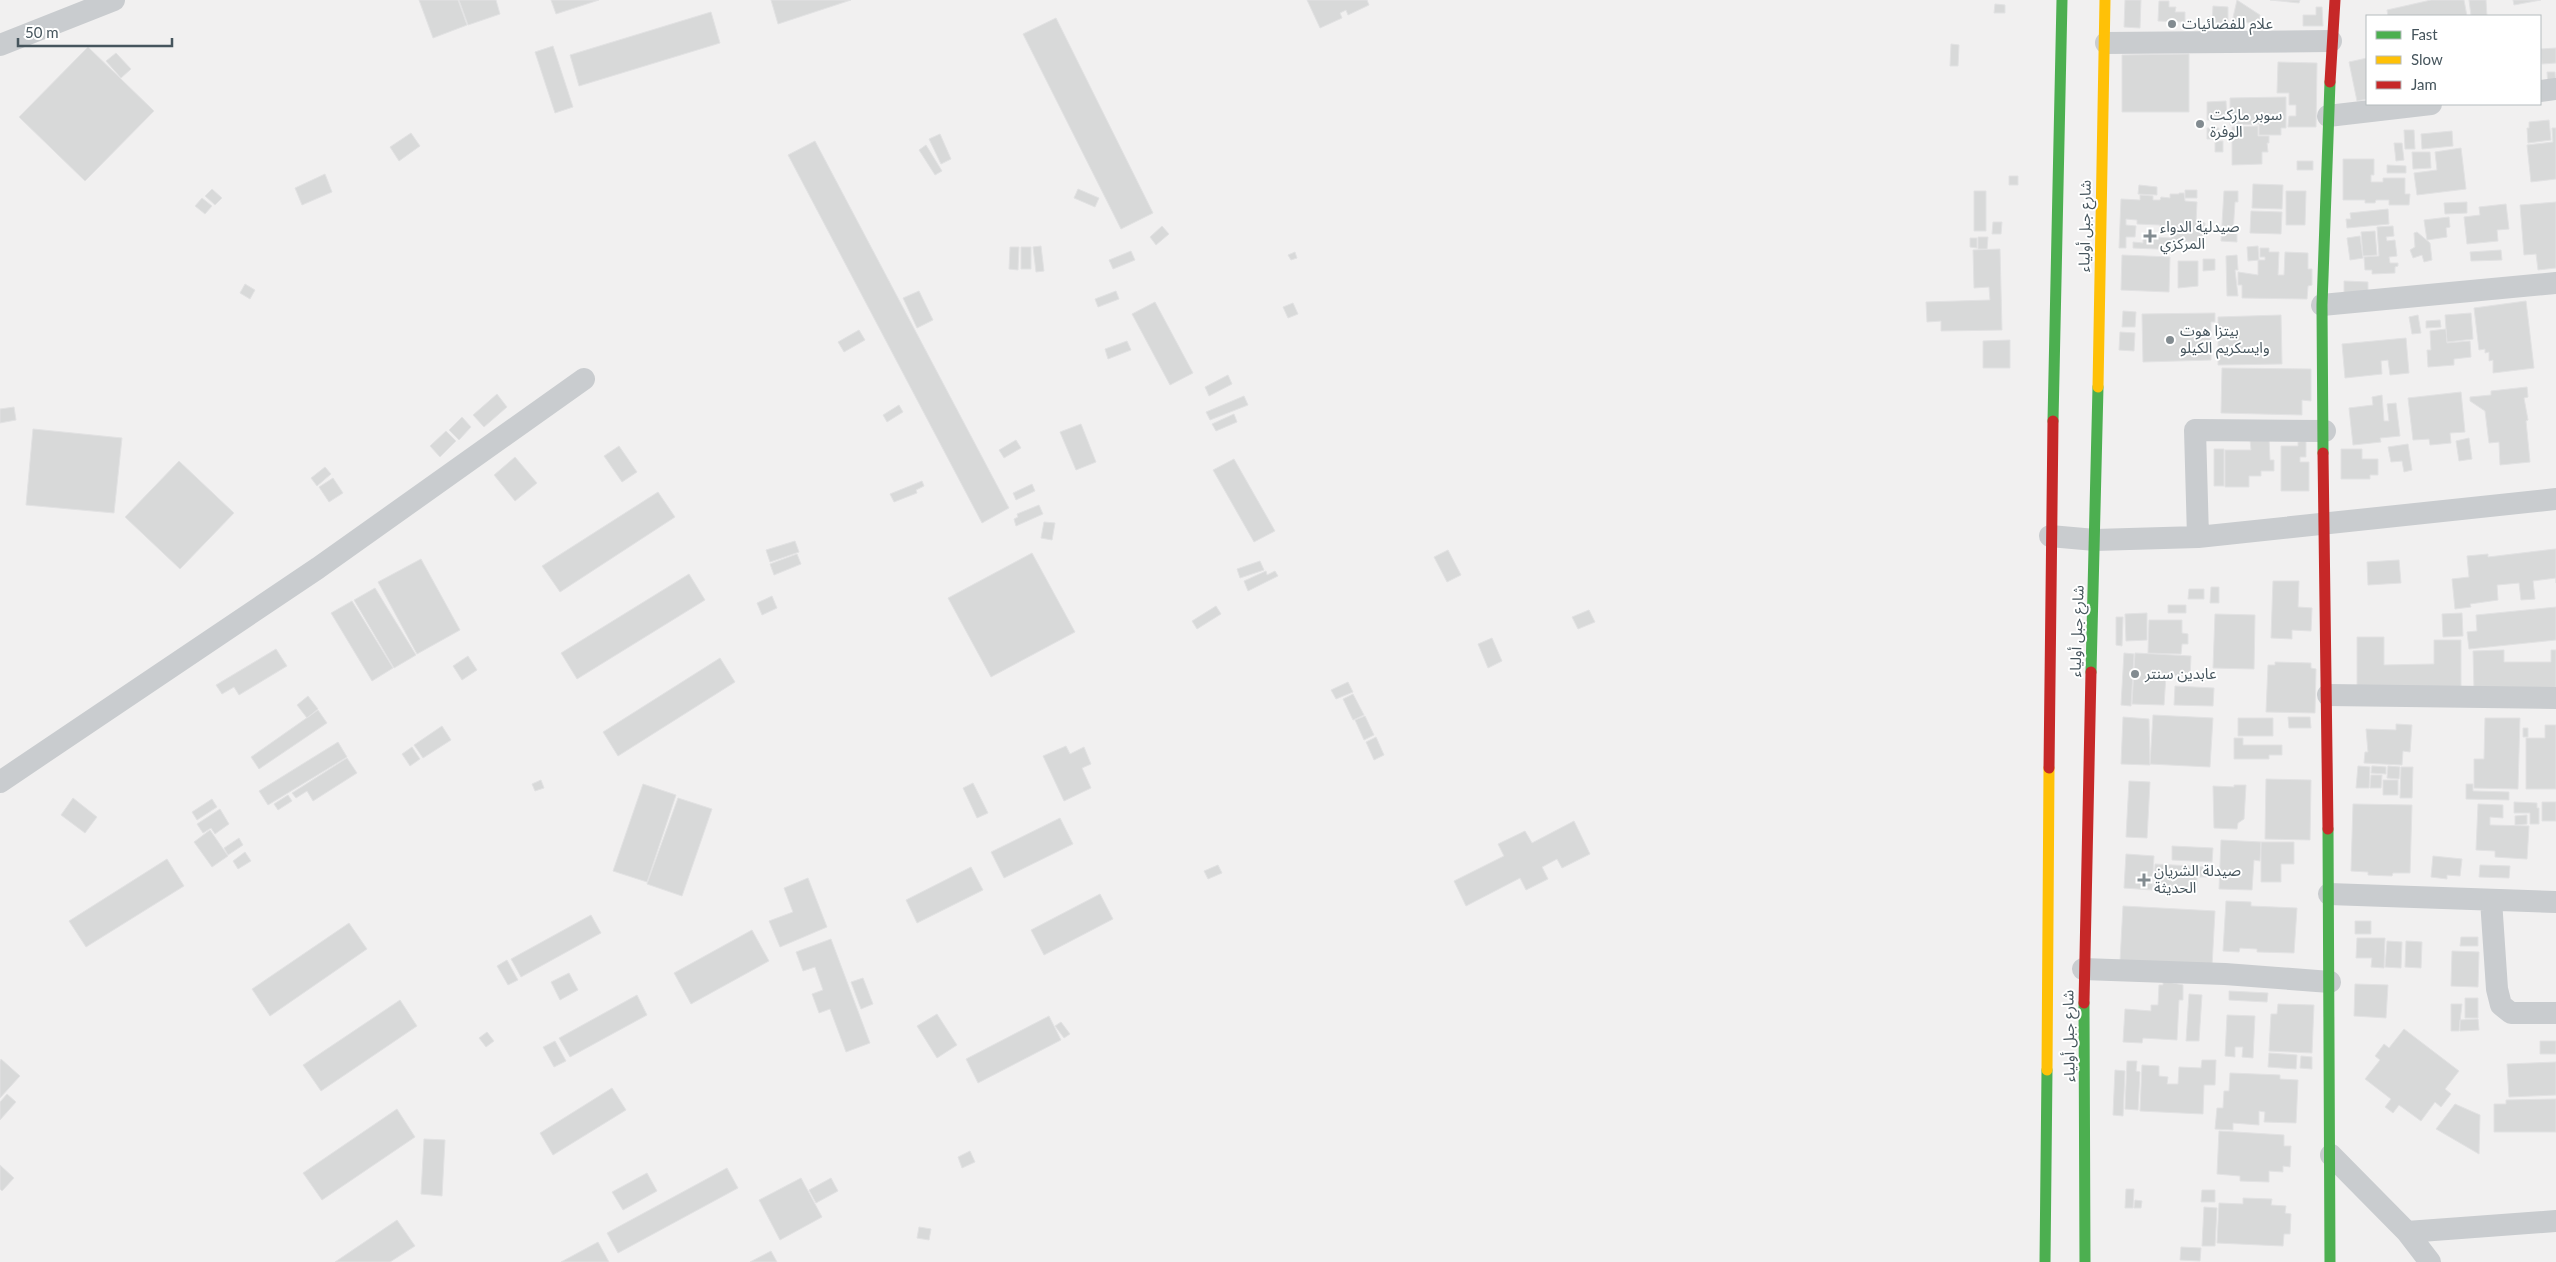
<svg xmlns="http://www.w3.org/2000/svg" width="2556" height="1262" viewBox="0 0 2556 1262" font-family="Lato,'Noto Sans Arabic',sans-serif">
	<rect width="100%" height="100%" fill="#f1f0f0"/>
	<path fill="#d8d9d9" stroke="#e2e2e3" d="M419 0H458L467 25 433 38Z
		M459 0H496L500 14 468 25Z
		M551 0H599L556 14Z
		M771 0H851L778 24Z
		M1307 0H1367L1369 5 1348 15 1346 10 1340 13 1342 18 1320 28Z
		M2125 0H2141L2140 28 2124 27Z
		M2237 0 2260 15 2259 23 2232 22Z
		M2270 0H2300L2299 3Z
		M2431 0H2464L2467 16H2388L2387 10Z
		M2469 0H2486L2487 16H2471Z
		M2513 0H2541L2514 5Z
		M2159 1H2169V7H2176L2175 12H2185V22L2158 21Z
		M1995 4 2005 5V13H1994Z
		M2213 6 2228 7V23H2212Z
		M2316 7H2322L2323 26H2303V15H2316Z
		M711 12 720 43 579 86 570 55Z
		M1056 18 1153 213 1121 229 1023 34Z
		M1951 44 1959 45 1958 66H1950Z
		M553 46 573 107 555 113 535 52Z
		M88 47 154 111 85 181 19 117Z
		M2556 48V63L2542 64 2541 49Z
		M116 53 131 69 121 78 106 61Z
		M2189 54V112H2122V55Z
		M2367 58V99L2357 101 2349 62Z
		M2278 62 2317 63 2316 127H2288L2289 116H2296V105H2289V93H2277Z
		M2547 72H2555L2556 84 2548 85Z
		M2286 97V128H2281V135H2259V124L2230 125V98Z
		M2226 101 2227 120H2207V102Z
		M2549 120 2551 140 2528 143 2527 128H2529V122Z
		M2258 126V136H2269V143H2267L2268 152H2262V164L2232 165V127Z
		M2207 128H2219V139H2207Z
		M2552 128H2556V179L2531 182 2527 145 2553 142Z
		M2404 130H2414L2415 149H2405Z
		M2452 131 2453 146 2422 149 2421 134Z
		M411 133 420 146 399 161 390 147Z
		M940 134 951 159 941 164 929 139Z
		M815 141 1009 508 982 523 788 155Z
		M2215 141H2223V152H2215Z
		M2394 143H2402L2404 160 2396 161Z
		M926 145 942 171 935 175 919 150Z
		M2461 148 2466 189 2417 195 2414 173 2437 170 2435 152Z
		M2412 152H2430L2431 168 2413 169Z
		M2343 159H2374V175H2371V182H2383V178H2405V194H2410L2409 205H2389V200H2376L2375 203H2365V200H2343Z
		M2297 161H2313V170H2297Z
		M2387 165 2406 166V173H2387Z
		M325 174 332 192 302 205 295 188Z
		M2009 176H2018V185H2009Z
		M2253 184 2283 185 2282 209 2252 208Z
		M2139 185 2157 187V195L2138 194Z
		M212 189 222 198 215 205 205 196Z
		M1078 189 1099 198 1095 207 1074 198Z
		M2185 190H2197V198H2185Z
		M1974 191H1986V231H1974Z
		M2224 191H2238V202H2235L2233 233H2237V242L2221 241Z
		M2286 191H2306L2305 225H2286Z
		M2179 193H2184L2185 201 2197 202 2196 222 2205 223 2204 242 2179 241 2178 250 2133 248V242L2143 243V233H2154V237L2171 238V229H2160V225L2137 224V220L2126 219V225L2136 226 2135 237H2126V248H2119L2121 199 2140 200V195L2153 196V200H2160L2161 197 2170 198V194H2179Z
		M202 198 212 206 205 214 195 206Z
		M2467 202V213L2445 214 2444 203Z
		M2556 202V268L2538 270 2536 254 2524 255 2520 205Z
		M2506 204 2509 229 2497 230 2498 241 2467 244 2464 217 2480 215 2479 207Z
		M2388 209 2389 224 2347 228 2346 219H2351L2350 213Z
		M2251 211 2282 212 2281 234 2250 233Z
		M2449 217 2450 227 2446 228 2447 237 2427 240 2424 220Z
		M1993 222H2002L2001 234H1992Z
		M1162 226 1169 234 1156 245 1150 237Z
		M2393 226 2394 236 2386 237 2387 241 2395 240 2397 256 2389 257 2390 263H2398V266L2395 267V273L2372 274V270H2365L2364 257 2379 256 2377 227Z
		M2375 231 2377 255 2363 256 2361 232Z
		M2417 232 2430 243 2432 260 2424 262 2422 255 2413 258 2410 250 2415 247 2414 233Z
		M2360 236 2363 258 2350 260 2347 238Z
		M1978 237H1988L1987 249H1978Z
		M1970 238H1977V248L1970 247Z
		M1041 246 1044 271 1036 272 1033 247Z
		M2258 246 2259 260 2248 261 2247 247Z
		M1010 247H1019L1018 270 1009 269Z
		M1021 247H1031V269H1021Z
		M2260 248H2269V252H2279L2278 275H2284L2285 252 2308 253V269H2312V285L2308 286 2307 299 2242 298V285H2238V272L2258 275V260H2265V257H2260Z
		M2000 249 2002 330 1941 331V321L1927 322 1926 302 1990 300 1989 287 1974 288 1973 250Z
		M2501 250 2502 260 2471 261 2470 252Z
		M1131 251 1135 260 1113 269 1109 260Z
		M1295 252 1297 258 1291 260 1288 255Z
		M2122 255 2170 257 2169 292 2121 290Z
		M2237 255 2238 270H2235L2238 296H2227L2226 256Z
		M2203 259H2215V270L2203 271Z
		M2178 261H2198V286L2178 288Z
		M2344 281 2368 282V295L2344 294Z
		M245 284 255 290 250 299 240 293Z
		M919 291 933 320 917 328 903 298Z
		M1116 291 1119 299 1098 307 1095 299Z
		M2526 301 2534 368 2493 373V360L2489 361V352L2485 353V349L2479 350 2474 308Z
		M1155 302 1193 373 1170 385 1132 314Z
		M1293 303 1298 314 1288 318 1283 307Z
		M2123 311 2136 312 2135 327H2122Z
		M2215 313V322H2211V360L2143 362 2142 314Z
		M2471 313 2473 339 2447 342 2445 315Z
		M2281 315 2282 364 2218 365V317Z
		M2418 315 2421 333 2412 334 2409 317Z
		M2440 320 2441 327 2426 328V321Z
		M2446 329 2447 343 2470 341 2471 357 2454 359V365L2428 367 2427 350H2431L2430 331Z
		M859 330 865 340 844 352 838 342Z
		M2120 332 2135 333 2134 351 2119 350Z
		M2406 338 2409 373 2390 375 2388 360 2381 361 2382 374 2345 378 2342 344Z
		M2010 340V368H1983V341Z
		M1127 341 1131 350 1108 359 1105 349Z
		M2222 368 2311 369V401L2302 400V415L2221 413Z
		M1228 375 1232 384 1209 396 1205 387Z
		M2527 387 2528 397 2524 398 2528 420 2526 421 2530 462 2500 465 2499 442 2489 443 2485 411 2470 401V397L2491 395V391Z
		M2461 392 2465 432 2450 433 2451 443 2430 445 2429 439 2413 440 2408 398Z
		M497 394 507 407 484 427 473 415Z
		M2382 395 2384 421H2389L2387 404 2396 403 2400 436 2380 438 2381 442 2353 445 2349 408 2373 405 2372 397Z
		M1244 396 1248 405 1210 420 1206 412Z
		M899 405 903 412 887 422 883 415Z
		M14 407 16 420 0 423V409Z
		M1234 414 1237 422 1216 431 1212 424Z
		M462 417 471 427 459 440 449 430Z
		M1081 424 1096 462 1076 470 1060 432Z
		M33 429 122 438 114 513 26 505Z
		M446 431 456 441 440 457 430 446Z
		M2469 438 2472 459 2459 461 2456 441Z
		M2250 439H2269L2270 460H2274V471H2261V476H2249V487H2225V450H2251Z
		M1016 440 1021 448 1004 458 999 450Z
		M2306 441V457H2300V462H2309V491H2281V446H2298V442Z
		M2408 444 2412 470 2404 472 2402 461 2391 462 2388 447Z
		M619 446 637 472 622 482 604 456Z
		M2214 449H2224V486H2214Z
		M2341 449H2362V459H2378V475H2370V479H2341Z
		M515 457 537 483 515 501 494 475Z
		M1234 459 1275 531 1254 542 1213 470Z
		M179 461 234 513 180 569 125 517Z
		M325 467 331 474 317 486 311 478Z
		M333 478 343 493 329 502 319 487Z
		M922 481 924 486 916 490 917 493 894 502 890 494Z
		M1032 484 1035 491 1016 500 1013 493Z
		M658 492 675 517 560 592 542 566Z
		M1039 505 1043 514 1016 526 1014 519 1018 517 1017 514Z
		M1044 522 1055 523 1052 540 1041 538Z
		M795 541 799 552 770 562 766 550Z
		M2555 549H2556V583V578L2533 581 2535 599 2521 600 2519 583 2497 585 2498 600 2470 604 2471 607 2455 609 2452 579 2469 577 2467 556 2488 554V557Z
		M1448 550 1461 575 1447 582 1434 557Z
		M1032 553 1075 632 991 677 948 598Z
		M797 554 801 564 774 575 770 564Z
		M421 559 460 630 417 654 378 582Z
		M2399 560 2401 583 2368 585 2367 562Z
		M1260 561 1264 570 1240 578 1237 569Z
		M1266 571 1267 575 1275 571 1278 576 1248 591 1244 581Z
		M689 574 705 600 577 679 561 653Z
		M2273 581H2299L2298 607 2312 608 2311 631 2292 630V639L2271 638Z
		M2211 587H2219V603H2210Z
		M375 588 416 655 394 668 354 600Z
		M2189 589H2204V599H2188Z
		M772 596 777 608 762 615 757 603Z
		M352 601 393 668 372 681 331 613Z
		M2168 605H2186V613H2168Z
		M1216 606 1221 614 1197 629 1192 621Z
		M2556 607V640L2469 649 2467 632 2477 631 2476 615Z
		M1589 610 1595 622 1578 629 1572 617Z
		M2147 613V640L2126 641 2125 614Z
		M2462 613 2463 636 2443 637 2442 614Z
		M2215 614 2255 615 2254 669 2213 668Z
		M2116 617H2123L2122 646 2116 645Z
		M2149 620H2182V633L2188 634V644H2182L2181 654 2148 653Z
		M2357 637H2384V665L2434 664V640H2461V689H2357Z
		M1492 638 1502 661 1488 668 1478 644Z
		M276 649 287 666 239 695 234 687 222 694 216 685Z
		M2504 650V662H2551V650H2556V688L2474 690 2473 651Z
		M2124 653 2134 654 2131 706 2121 705Z
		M2135 653 2191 656 2190 677 2166 675 2164 705 2132 704Z
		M468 656 477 670 462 680 453 666Z
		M720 658 735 682 618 756 603 732Z
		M2275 662 2311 663V668L2316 669 2315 713 2266 712 2268 665H2275Z
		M1348 682 1353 692 1336 699 1331 690Z
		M2175 686 2214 688 2213 706 2174 705Z
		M1353 694 1364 715 1353 720 1343 699Z
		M308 696 318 709 307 718 297 705Z
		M318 710 327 723 259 769 251 757Z
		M2153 715 2213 718 2210 767 2150 764Z
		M1365 716 1374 735 1364 740 1355 720Z
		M2123 717 2149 719 2150 765 2121 764Z
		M2288 717H2310L2311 728H2289Z
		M2238 718H2273V736H2238Z
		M2485 718H2520L2518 789 2474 788V759H2484Z
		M2396 724 2412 725 2410 752 2403 751 2402 765 2364 763 2365 752H2368L2366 729 2396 730Z
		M2545 725H2556V789H2526V738H2545Z
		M442 726 451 740 423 758 414 745Z
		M2523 728H2528V737H2523Z
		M1376 737 1384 755 1374 760 1366 742Z
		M2234 738H2243V745H2282V755H2269V759H2234Z
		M338 742 347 757 268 805 259 791Z
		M1066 746 1070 754 1084 747 1091 764 1082 768 1091 788 1064 801 1043 756Z
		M412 747 420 759 410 766 402 754Z
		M347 758 357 773 313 801 307 791 296 798 292 793Z
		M2358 766 2370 767 2369 788H2356Z
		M2372 766 2386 767V774L2371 773Z
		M2388 766 2400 767 2399 779 2387 778Z
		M2401 767H2413L2412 798H2400Z
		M2371 775H2382L2381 788H2370Z
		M2266 779 2311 780 2310 840 2265 839Z
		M541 780 544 788 535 791 532 784Z
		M2383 780H2398V795H2383Z
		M2129 781 2150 782 2147 838 2126 837Z
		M973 783 988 813 977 818 963 788Z
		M643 784 676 795 647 882 613 871Z
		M2466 784H2473V791L2509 792V800L2466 799Z
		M2234 785H2246L2244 819 2238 823 2237 829 2214 828 2213 786 2234 787Z
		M288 795 292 801 278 810 274 804Z
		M73 798 97 817 85 833 61 815Z
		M678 798 712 809 682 896 647 884Z
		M212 799 217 807 197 820 192 812Z
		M2514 802 2537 803V808H2539V824H2530V813H2514Z
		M2542 802H2556V821H2542Z
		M2353 804 2412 805 2410 873H2393L2392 876 2368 875V872L2351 871Z
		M2478 804 2503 805V818L2490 817V825L2529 826 2527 859 2495 857V851L2476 850Z
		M220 809 229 824 215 834 211 828 203 833 197 824Z
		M2527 815V824L2515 825V816Z
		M1060 818 1073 844 1004 878 991 852Z
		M1574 821 1590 854 1562 868 1557 859 1542 867 1548 879 1526 890 1520 878 1466 906 1454 881 1504 856 1498 844 1525 831 1532 843Z
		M210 830 228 856 212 867 194 842Z
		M239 838 243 845 228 855 224 848Z
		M2221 840 2261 842 2260 861 2254 860 2252 890 2219 889Z
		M2261 842H2294V864H2281V882H2261Z
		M2172 846 2213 848 2212 862 2172 860Z
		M245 852 251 861 238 869 233 861Z
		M2126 854 2154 856 2152 890 2124 888Z
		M2433 856 2462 859 2460 876 2447 875V879L2431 877Z
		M167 859 184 886 86 947 69 921Z
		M2155 864 2209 867 2208 877H2197V890L2154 888Z
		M1218 865 1222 873 1208 879 1204 871Z
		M2480 865 2510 866 2509 878 2479 877Z
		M971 867 983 890 917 923 906 900Z
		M808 878 827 927 780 947 769 921 793 912 784 888Z
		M1100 894 1113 919 1044 955 1031 930Z
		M2226 901 2251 902V906L2297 908 2294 953 2257 952V949L2240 948 2239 952 2223 951Z
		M2123 906 2215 911 2212 966 2120 962Z
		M591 915 601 933 521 977 511 959Z
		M2355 921H2371V934H2355Z
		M349 923 367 949 270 1016 252 989Z
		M752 930 769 961 691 1004 674 973Z
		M2461 937H2478V946H2460Z
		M2357 938H2385L2384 968 2371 967 2372 958H2356Z
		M831 939 870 1043 846 1052 830 1009 819 1013 812 994 823 990 815 967 803 971 796 952Z
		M2387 941 2402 942 2401 968 2385 967Z
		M2406 941 2422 942 2421 968 2405 967Z
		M2452 951 2479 952 2478 987 2451 986Z
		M507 960 518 980 508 985 497 966Z
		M569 973 578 990 560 1000 551 982Z
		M863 978 873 1004 861 1009 851 982Z
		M2163 981 2183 985V1000H2179L2177 1040 2143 1038 2142 1043 2123 1042 2125 1009 2151 1011V1005H2158L2159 985H2163Z
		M2355 984 2388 985 2386 1018 2354 1016Z
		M2229 991 2268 993 2267 1002 2229 1000Z
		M2189 994 2202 995 2199 1041H2186Z
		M637 995 647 1015 570 1057 559 1038Z
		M2465 998H2478V1018H2465Z
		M400 1000 417 1026 321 1091 303 1065Z
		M2278 1004 2314 1005 2312 1053 2269 1051 2271 1014H2277Z
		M2451 1004H2462L2459 1031H2451Z
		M937 1014 957 1045 937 1058 917 1026Z
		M2227 1015 2255 1016 2253 1058 2242 1057 2243 1047H2235V1057L2225 1056Z
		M1049 1016 1061 1040 978 1083 966 1059Z
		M2478 1019 2479 1030 2460 1031V1020Z
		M1061 1022 1070 1034 1064 1038 1055 1026Z
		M2404 1029 2459 1071 2445 1089 2451 1094 2441 1107 2435 1102 2421 1121 2399 1105 2393 1113 2385 1107 2391 1099 2365 1079 2380 1060 2375 1056 2384 1044 2389 1048Z
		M487 1032 494 1041 486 1047 479 1038Z
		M555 1041 566 1061 554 1067 543 1047Z
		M2540 1041H2556V1054H2540Z
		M2269 1053 2297 1055 2296 1069 2268 1067Z
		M2301 1056 2312 1057V1069L2300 1068Z
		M1 1059 20 1076 0 1098V1061Z
		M2202 1060H2216L2215 1085H2204L2203 1114 2140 1111 2142 1065 2159 1066V1076L2168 1077 2167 1084H2178L2179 1067 2201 1068Z
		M2127 1061H2137L2136 1071 2140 1072 2138 1110 2125 1109Z
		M2556 1062V1095L2509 1097 2507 1064Z
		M2115 1070 2125 1071 2123 1116 2113 1115Z
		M2230 1073 2280 1075V1079L2298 1080 2296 1123 2264 1122 2265 1112 2259 1111V1125L2233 1123V1130L2215 1129 2217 1108H2223L2224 1091H2229Z
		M612 1088 626 1110 553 1155 540 1133Z
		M7 1094 16 1102 0 1120V1102Z
		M2556 1099V1132H2494V1104H2506V1100Z
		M2455 1104 2480 1115 2479 1154 2436 1129Z
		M397 1109 415 1137 322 1200 303 1173Z
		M2219 1131 2284 1135V1146H2291L2290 1167 2283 1166V1172L2269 1171V1182L2240 1181V1176L2217 1174Z
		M424 1139 445 1140 442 1196 421 1194Z
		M970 1151 975 1162 962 1168 958 1157Z
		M0 1165 14 1178 2 1191 0 1189Z
		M727 1168 738 1188 618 1253 607 1233Z
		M647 1173 657 1191 623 1210 612 1192Z
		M801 1178 822 1217 780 1240 759 1200Z
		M831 1178 838 1191 816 1203 809 1190Z
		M2126 1189H2134L2133 1208H2125Z
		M2202 1190H2215V1202H2201Z
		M2243 1198 2272 1199 2271 1205 2286 1206 2285 1213 2291 1214 2290 1234H2284L2283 1246 2217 1243 2219 1203 2243 1204Z
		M2135 1200 2142 1201 2141 1208H2134Z
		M2204 1207 2217 1208 2215 1246H2202Z
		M397 1220 415 1246 390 1262H335Z
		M919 1227 931 1229 929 1240 917 1238Z
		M598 1242 609 1262H561Z
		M2181 1247 2201 1248 2200 1261 2180 1260Z
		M771 1251 777 1262H750Z"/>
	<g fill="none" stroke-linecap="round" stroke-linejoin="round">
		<path stroke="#c9cccf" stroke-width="22" d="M2106 43 2331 41
			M0 45 114 0
			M2540 91 2556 89
			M2328 116 2431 104
			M2322 305 2556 283
			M2050 536 2095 540 2198 537 2556 499
			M2198 537 2195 430 2325 431
			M2328 695 2556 698
			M0 782 318 568 584 379
			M2329 894 2556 902
			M2491 900 2497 989 2501 1005 2511 1013H2556
			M2083 969 2225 974 2330 982
			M2331 1155 2407 1232 2430 1262
			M2407 1232 2556 1221"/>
		<path stroke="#4caf50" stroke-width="11" d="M2053 421 2062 0
			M2323 453 2322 305 2330 82
			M2091 672 2098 387
			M2328 829 2330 1262
			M2084 1003 2085 1262
			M2045 1262 2047 1070"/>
		<path stroke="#ffc107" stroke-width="11" d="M2098 387 2105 0
			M2047 1070 2049 768"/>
		<path stroke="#c62828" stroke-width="11" d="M2330 82 2335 0
			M2323 453 2328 829
			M2049 768 2053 421
			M2084 1003 2091 672"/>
	</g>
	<g fill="#828b90" stroke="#fff" stroke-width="2">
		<circle cx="2172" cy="24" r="5"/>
		<circle cx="2200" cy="124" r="5"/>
		<path d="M2147.5 228.5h5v5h5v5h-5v5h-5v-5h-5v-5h5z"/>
		<circle cx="2170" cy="340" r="5"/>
		<circle cx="2135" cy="674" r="5"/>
		<path d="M2141.5 872.5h5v5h5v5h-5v5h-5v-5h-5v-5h5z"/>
	</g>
	<g text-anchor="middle" stroke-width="4" stroke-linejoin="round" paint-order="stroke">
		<g font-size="15" fill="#46555d" stroke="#fff" text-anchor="start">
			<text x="2182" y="29">علام للفضائيات</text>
			<text x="2210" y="120">سوبر ماركت<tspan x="2210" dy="17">الوفرة</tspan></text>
			<text x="2160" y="232">صيدلية الدواء<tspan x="2160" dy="17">المركزي</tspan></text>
			<text x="2180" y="336">بيتزا هوت<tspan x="2180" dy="17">وايسكريم الكيلو</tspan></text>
			<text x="2145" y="679">عابدين سنتر</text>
			<text x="2154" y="876">صيدلة الشريان<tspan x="2154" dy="17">الحديثة</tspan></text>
		</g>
		<g font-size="15" fill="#46555d" stroke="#fff">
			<text transform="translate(2085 226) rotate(-89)" y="5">شارع جبل أولياء</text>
			<text transform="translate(2077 631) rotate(-88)" y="5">شارع جبل أولياء</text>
			<text transform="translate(2069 1036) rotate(-91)" y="5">شارع جبل أولياء</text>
		</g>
	</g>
	<rect x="2366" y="15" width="175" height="90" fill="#ffffff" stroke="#b5bbbe"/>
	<rect x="2376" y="31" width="25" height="8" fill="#4caf50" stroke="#b5bbbe"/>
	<text x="2411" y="40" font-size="15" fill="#46555d">Fast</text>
	<rect x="2376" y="56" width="25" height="8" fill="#ffc107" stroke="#b5bbbe"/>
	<text x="2411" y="65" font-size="15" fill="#46555d">Slow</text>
	<rect x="2376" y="81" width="25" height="8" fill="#c62828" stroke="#b5bbbe"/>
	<text x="2411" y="90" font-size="15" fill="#46555d">Jam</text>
	<path d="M18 38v8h154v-8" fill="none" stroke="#46555d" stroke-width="2.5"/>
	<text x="25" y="38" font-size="15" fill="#46555d" stroke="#ffffff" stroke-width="4" paint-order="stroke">50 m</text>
</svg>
